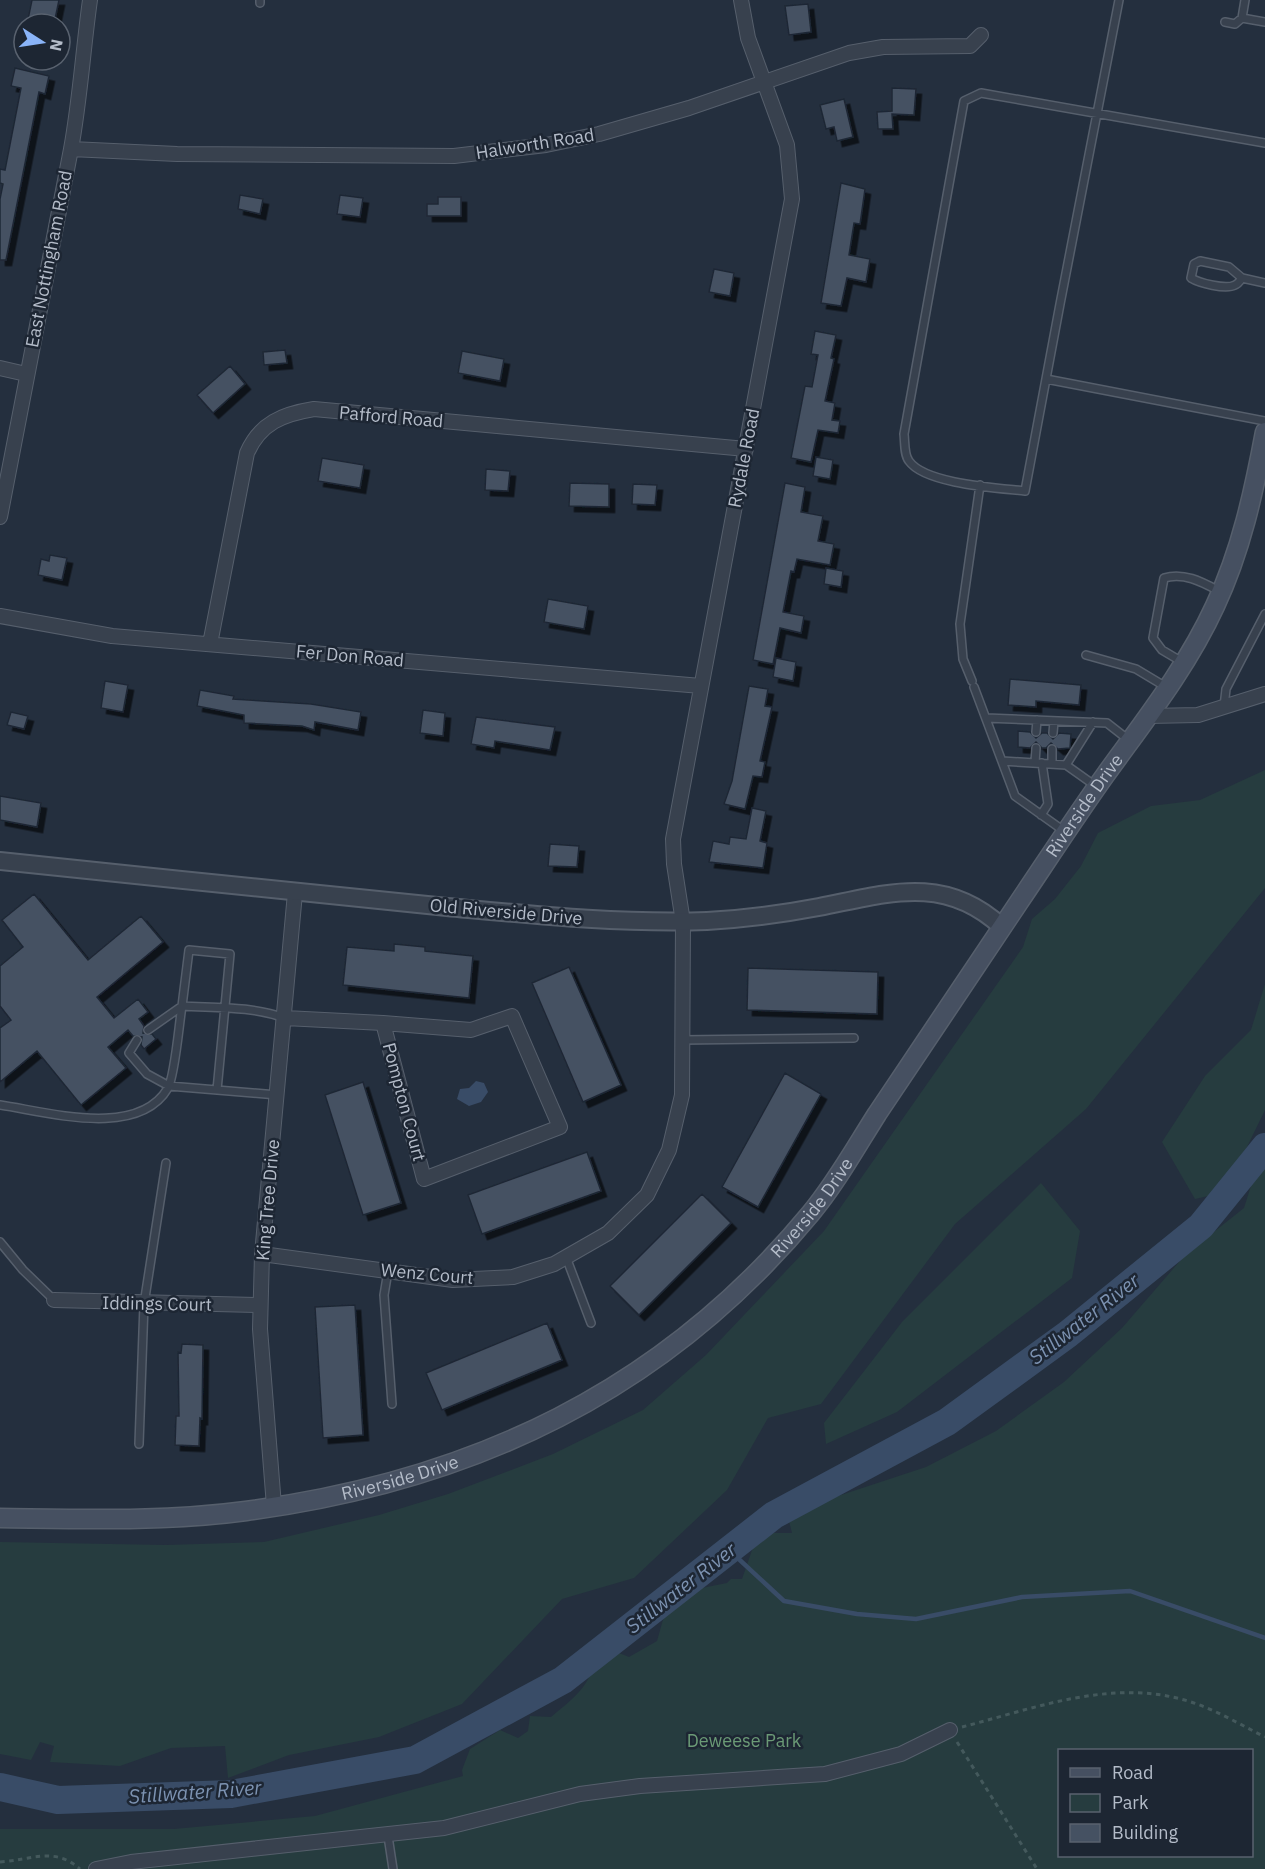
<svg xmlns="http://www.w3.org/2000/svg" width="1265" height="1869" viewBox="0 0 1265 1869" font-family="'IBM Plex Sans',sans-serif">
	<defs>
		<filter id="shadow"><feDropShadow dx="5.5" dy="5.5" stdDeviation="0" flood-color="#0009"/></filter>
	</defs>
	<rect width="100%" height="100%" fill="#242f3e"/>
	<path fill="#263c3f" fill-rule="evenodd" d="M1265 770V888L1086 1109 955 1224 821 1404 768 1418 727 1490 634 1578 562 1599 462 1704 379 1737 289 1755 228 1778 225 1746 171 1748 120 1766 50 1762 54 1746 40 1742 31 1760 0 1754V1542L166 1545 264 1542 379 1515 448 1494 553 1454 643 1410 706 1355 824 1231 1023 947 1032 919 1055 899 1081 866 1098 833 1151 806 1200 800Z
		M1265 984V1110L1225 1192 1195 1199 1162 1142 1205 1076 1251 1030Z
		M1265 1166V1869H0V1829H174L315 1816 463 1776 462 1770 470 1749 500 1730 518 1738 528 1731 530 1716 551 1717C577 1695 593 1685 596 1649H609L629 1657 657 1641 666 1609 697 1589 727 1583 731 1579H742L758 1533H792L785 1505 807 1488 829 1499 926 1467 996 1431 1064 1382 1122 1328 1186 1254 1244 1208 1255 1173ZM1060 1750H1252V1856H1060Z
		M1041 1183 1080 1231 1072 1278 897 1412 826 1444 824 1423 902 1322Z"/>
	<path fill="#394c67" d="M476 1081 484 1083 488 1092 481 1102 469 1106 457 1099 460 1089 469 1088Z"/>
	<g fill="none" stroke-linecap="round" stroke-linejoin="round">
		<path stroke="#394c67" stroke-width="4.5" d="M729 1550 784 1601 857 1614 916 1619 1022 1597 1130 1591 1265 1638"/>
		<path stroke="#394c67" stroke-width="28" d="M0 1787 58 1800 231 1794 415 1760 563 1680 774 1515 947 1422 1068 1334 1201 1226 1265 1147"/>
	</g>
	<path fill="#455162" stroke="#1f2835" stroke-width="1.5" filter="url(#shadow)" d="M32 0H59L54 24H27Z
		M808 4 811 32 789 35 785 6Z
		M15 68 49 76 45 94 39 92 6 260H0V199L3 184 0 183V169L5 170 21 88 11 86Z
		M892 88 916 89 914 115 892 114 893 129H878L877 112 892 111Z
		M844 99 853 137 837 141 834 127 826 129 820 105Z
		M841 183 865 189 860 224 854 223 849 255 870 259 866 282 847 278 841 306 821 303Z
		M240 195 263 199 260 214 238 209Z
		M340 195 363 198 360 217 337 214Z
		M438 197H461V216H427V204H438Z
		M714 269 734 273 730 296 709 292Z
		M815 331 836 335 831 358 834 359 825 401 835 403 832 420 840 421 838 433 818 430 811 462 791 458 805 386 812 387 818 355 811 354Z
		M285 350 287 363 264 365 263 352Z
		M462 351 504 359 500 381 458 373Z
		M230 366 245 384 213 413 197 395Z
		M816 457 833 460 830 479 813 476Z
		M322 458 364 465 360 488 318 481Z
		M486 469 510 471 508 491 485 490Z
		M570 483 609 484V507L569 506Z
		M785 483 805 487 801 512 823 516 818 541 834 544 830 565 797 559 794 572 791 571 783 612 804 616 801 633 780 628 773 664 753 660Z
		M633 484 657 485 655 505 632 504Z
		M50 555 67 558 62 580 38 575 41 559 49 561Z
		M826 568 843 571 841 587 824 584Z
		M548 599 588 606 584 629 544 622Z
		M776 658 796 662 793 681 773 677Z
		M1010 679 1081 685 1079 705 1036 701V707L1008 705Z
		M105 681 128 685 123 712 101 708Z
		M749 686 768 689 765 706 772 707 760 761 765 762 762 777 753 776 745 809 724 804 732 781Z
		M200 690 234 696 233 699 311 704 361 712 358 730 315 722 314 730 302 726 244 723V715L197 706Z
		M423 710 445 713 443 736 420 733Z
		M11 712 28 716 24 729 7 725Z
		M476 717 555 727 550 750 495 741 494 748 471 744Z
		M1018 731 1030 732 1036 738 1042 733H1047L1053 739 1059 733 1071 734 1070 748 1058 749 1051 743 1046 748H1042L1036 742 1030 748 1018 747Z
		M0 796 41 803 37 827 0 820Z
		M752 808 766 811 760 841 767 843 763 868 709 862 713 841 729 844 730 837 746 839Z
		M550 844 579 846 577 867 548 866Z
		M34 894 88 960 141 916 163 942 97 997 114 1018 138 999 148 1012 139 1019 144 1026 143 1033 152 1034 156 1039 144 1049 141 1045 142 1037 133 1036 128 1030 108 1047 126 1068 81 1105 37 1051 0 1082V1028L11 1020 0 1006V966L23 947 2 920Z
		M394 944 425 947V951L473 956 469 998 343 985 347 947 394 951Z
		M569 967 621 1085 583 1102 532 983Z
		M748 968 878 972 877 1014 747 1010Z
		M785 1073 821 1094 758 1207 722 1187Z
		M363 1082 401 1203 363 1215 325 1095Z
		M587 1152 601 1191 482 1234 468 1195Z
		M702 1194 731 1223 639 1315 610 1286Z
		M355 1305 363 1435 323 1438 315 1307Z
		M547 1323 562 1360 442 1410 426 1373Z
		M182 1344 203 1345 202 1419 200 1418 199 1446 175 1445 176 1416H179L178 1352 181 1353Z"/>
	<g fill="none" stroke-linecap="round" stroke-linejoin="round">
		<defs>
			<path id="service" d="M1119 0C1087 164 1055 327 1025 491 998 488 925 484 909 461 904 455 905 442 904 434L964 101 981 93 1265 143
				M1245 0 1242 18 1265 22
				M260 3V0
				M1225 22 1235 24 1242 18
				M1242 278C1240 281 1238 284 1235 285 1226 290 1199 283 1191 278L1194 264 1200 261 1229 267 1242 278 1265 283
				M1046 379 1265 421
				M1086 655 1136 669 1166 687
				M1184 663 1162 650 1153 638 1164 578C1184 572 1202 582 1219 591
				M972 681 963 659 960 624 980 485
				M974 687 1015 796 1064 831
				M1224 707 1226 689 1265 614
				M986 718 1107 723 1130 741
				M1036 732 1037 720
				M1053 733 1054 721
				M1002 761 1066 765 1097 787
				M1035 763 1036 748
				M1052 764V749
				M1066 765 1093 722
				M1041 815 1048 804 1042 763
				M137 1040 129 1053 147 1074 169 1086 277 1095
				M682 1040 854 1038
				M217 1090 230 954 189 950 182 1006C217 1008 251 1006 285 1018
				M0 1105C48 1112 138 1139 168 1088 175 1075 179 1024 182 1006L148 1030
				M0 1242 23 1270 54 1300
				M566 1257 591 1323
				M388 1271 384 1295 392 1404
				M139 1444 144 1304 166 1163
				M388 1836 393 1869"/>
			<path id="minor" d="M71 149 177 154 454 156 546 145 599 134 689 108 849 53 883 47 970 46 981 35
				M0 368 26 374
				M0 517C23 394 48 272 71 149 80 100 83 50 90 0
				M0 616 112 636 701 686
				M210 644 247 453C260 423 283 414 314 409L746 449
				M1148 716 1198 715 1265 694
				M512 1016 560 1127 424 1179 383 1023 471 1030Z
				M285 1018 383 1023
				M262 1254 453 1280 513 1277 554 1264 608 1233 647 1195 669 1150 682 1095 683 922 674 864 673 839 792 199 787 145 748 38 741 0
				M54 1300 260 1305
				M274 1506 260 1329 262 1254 295 893
				M96 1869 131 1862 444 1828 580 1794 640 1786 825 1774 901 1754 950 1730"/>
			<path id="tertiary" d="M0 861C149 876 298 893 447 907 534 915 620 924 707 921 744 919 782 914 819 907 886 894 944 873 1002 927"/>
			<g id="secondary">
				<path id="s1" d="M0 1518C81 1519 165 1522 246 1511 473 1481 664 1391 811 1213 836 1183 856 1147 877 1114 924 1044 971 973 1019 902 1048 859 1076 816 1106 774 1145 720 1187 667 1215 606 1241 551 1254 491 1265 432"/>
			</g>
		</defs>
		<use href="#service" stroke="#565f6c" stroke-width="10"/>
		<use href="#minor" stroke="#565f6c" stroke-width="16"/>
		<use href="#tertiary" stroke="#565f6c" stroke-width="20"/>
		<use href="#secondary" stroke="#565f6c" stroke-width="21"/>
		<path stroke="#44595c" stroke-width="3" stroke-dasharray="4.5 4.5" stroke-linecap="butt" d="M962 1727C1036 1708 1114 1677 1191 1702 1216 1710 1241 1725 1265 1737
			M957 1742 1037 1869
			M0 1862C31 1860 54 1846 80 1869"/>
		<use href="#service" stroke="#38414e" stroke-width="7"/>
		<use href="#minor" stroke="#38414e" stroke-width="14"/>
		<use href="#tertiary" stroke="#38414e" stroke-width="16"/>
		<use href="#secondary" stroke="#465061" stroke-width="18"/>
	</g>
	<g text-anchor="middle" stroke-width="5" stroke-linejoin="round" paint-order="stroke">
		<g font-size="18" fill="#b4bcc9" stroke="#1d2633">
			<text transform="translate(535 144) rotate(-9)" y="6">Halworth Road</text>
			<text transform="translate(49 259) rotate(-79)" y="6">East Nottingham Road</text>
			<text transform="translate(391 417) rotate(5)" y="6">Pafford Road</text>
			<text transform="translate(744 458) rotate(-79)" y="6">Rydale Road</text>
			<text transform="translate(350 656) rotate(5)" y="6">Fer Don Road</text>
			<text dy="6" stroke="none"><textPath href="#s1" startOffset="1392">Riverside Drive</textPath></text>
			<text transform="translate(506 912) rotate(5)" y="6">Old Riverside Drive</text>
			<text transform="translate(404 1102) rotate(75)" y="6">Pompton Court</text>
			<text transform="translate(268 1200) rotate(-85)" y="6">King Tree Drive</text>
			<text dy="6" stroke="none"><textPath href="#s1" startOffset="906">Riverside Drive</textPath></text>
			<text transform="translate(427 1274) rotate(5)" y="6">Wenz Court</text>
			<text transform="translate(157 1304) rotate(1)" y="6">Iddings Court</text>
			<text dy="6" stroke="none"><textPath href="#s1" startOffset="404">Riverside Drive</textPath></text>
		</g>
		<g font-size="18" fill="#6b9a76" stroke="#1d2633">
			<text x="744" y="1747">Deweese Park</text>
		</g>
		<g font-size="20" font-style="italic" fill="#7c92b1" stroke="#1d2633">
			<text transform="translate(1084 1319) rotate(-38)" y="7">Stillwater River</text>
			<text transform="translate(681 1588) rotate(-38)" y="7">Stillwater River</text>
			<text transform="translate(195 1792) rotate(-4)" y="7">Stillwater River</text>
		</g>
	</g>
	<rect x="1058" y="1749" width="195" height="108" fill="#1d2633" stroke="#59626f" stroke-width="1.5"/>
	<rect x="1070" y="1768" width="30" height="9" fill="#465061" stroke="#59626f" stroke-width="1.5"/>
	<text x="1112" y="1779" font-size="18" fill="#b4bcc9">Road</text>
	<rect x="1070" y="1794" width="30" height="18" fill="#263c3f" stroke="#59626f" stroke-width="1.5"/>
	<text x="1112" y="1809" font-size="18" fill="#b4bcc9">Park</text>
	<rect x="1070" y="1824" width="30" height="18" fill="#455162" stroke="#59626f" stroke-width="1.5"/>
	<text x="1112" y="1839" font-size="18" fill="#b4bcc9">Building</text>
	<g transform="translate(42 42) rotate(102)"><circle r="28" fill="#1d2633" stroke="#59626f" stroke-width="1.5"/>
	<path d="M0-4.5L10 22L0 15L-10 22Z" fill="#8ab4f8"/>
	<text y="-9" font-size="16" font-weight="bold" text-anchor="middle" fill="#b4bcc9">N</text>
	</g>
</svg>
